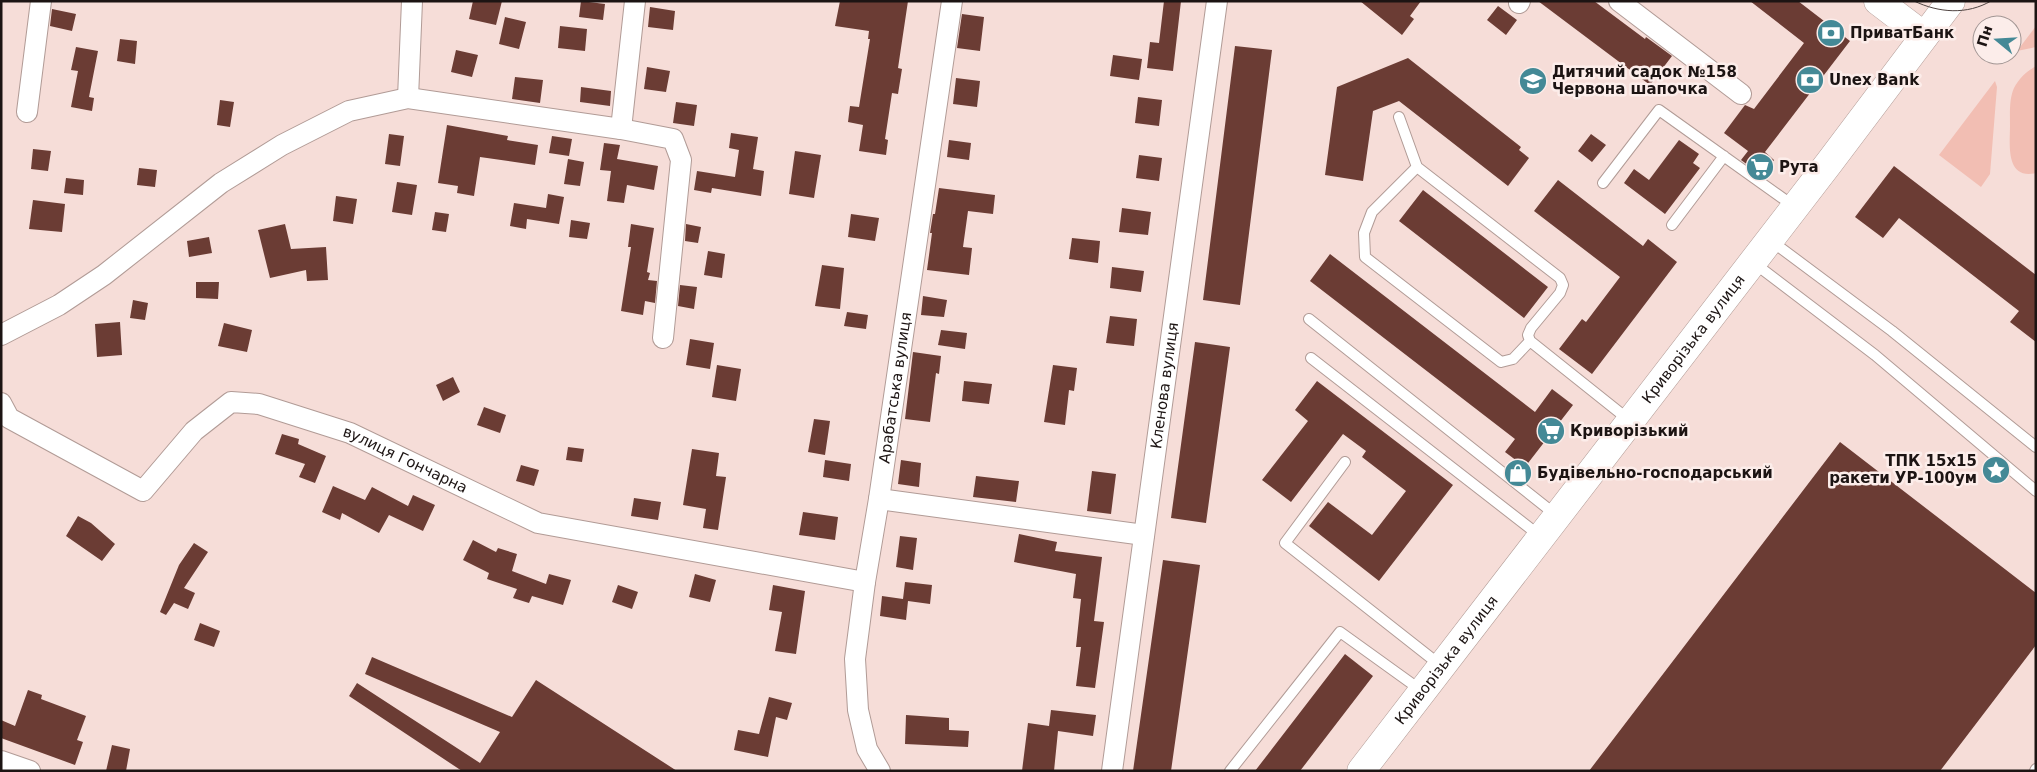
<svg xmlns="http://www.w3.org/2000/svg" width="2037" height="772" viewBox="0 0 2037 772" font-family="'DejaVu Sans',sans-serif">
	<rect width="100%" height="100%" fill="#f6ddd8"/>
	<path fill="#f2beb3" d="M2036 26V47L2017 51Z
		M2036 66V173C2005 180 2010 144 2010 126 2010 113 2009 99 2014 88 2019 78 2027 71 2036 66Z
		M1995 81 1997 87 1990 174 1981 187 1939 155Z"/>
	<path fill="#6b3c34" d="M473 1H502L496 25 469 19Z
		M581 1 605 4 603 20 579 17Z
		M840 1H908L898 68 902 69 898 94 892 93 885 139 888 140 886 155 859 151 863 125 848 122 850 106 859 107 870 39H868L869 31 835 26Z
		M1164 1H1181L1173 71 1147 68 1150 42 1159 43Z
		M1360 1H1421L1410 16 1414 19 1402 35Z
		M1538 1H1594L1645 39 1646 37 1672 56 1650 85Z
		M1750 1H1798L1850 41 1765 152 1774 160 1763 176 1741 160 1748 151 1724 133 1745 105 1754 109 1804 43Z
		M1498 6 1517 20 1506 35 1487 20Z
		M650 7 675 11 673 30 648 27Z
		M52 9 76 14 72 31 50 26Z
		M962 14 984 17 980 51 957 48Z
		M505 17 526 22 519 49 499 44Z
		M560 26 587 29 585 51 558 48Z
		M120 39 137 41 135 64 117 61Z
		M1235 46 1272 50 1240 305 1203 300Z
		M76 47 98 51 89 97 94 98 92 111 71 107 78 71 71 70Z
		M456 50 478 55 472 77 451 72Z
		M1113 55 1142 59 1139 80 1110 76Z
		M1408 58 1521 147 1519 150 1529 158 1508 186 1399 101 1373 111 1363 181 1325 175 1337 87Z
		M647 67 670 71 666 92 644 89Z
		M515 77 543 80 540 103 512 99Z
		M956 78 980 81 977 107 953 104Z
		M581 87 611 91 610 106 580 102Z
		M1138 97 1162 100 1159 126 1135 123Z
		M220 100 234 102 230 127 217 125Z
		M676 102 697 105 694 126 673 123Z
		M447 125 508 136 507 140 538 145 535 165 480 157 474 196 457 193 458 186 438 183Z
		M731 133 758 137 753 169 764 171 761 196 712 188 711 193 694 190 697 171 735 177 739 150 729 148Z
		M389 134 404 136 400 166 385 164Z
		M1591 134 1606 145 1592 162 1578 151Z
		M552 136 572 139 569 156 549 153Z
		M949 140 971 143 969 160 947 157Z
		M1679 140 1699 154 1693 163 1700 168 1665 214 1624 183 1634 169 1649 180Z
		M604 143 620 145 617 159 658 166 654 190 627 185 624 203 607 201 611 171 600 170Z
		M33 149 51 151 48 171 31 169Z
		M795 151 821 155 814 198 789 194Z
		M1139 155 1162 158 1159 181 1136 178Z
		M568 159 584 162 580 186 564 184Z
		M1894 166 2036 275V342L2010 322 2019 311 1899 218 1883 238 1855 217Z
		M139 168 157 170 155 187 137 185Z
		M66 178 84 180 83 195 64 193Z
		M1558 180 1643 246 1648 239 1677 262 1592 374 1559 349 1582 319 1586 322 1620 277 1534 211Z
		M397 182 417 185 412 215 392 212Z
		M939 188 995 195 993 214 968 211 963 247 972 248 969 275 927 270 932 233H930L933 214H935Z
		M1423 190 1548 287 1524 318 1399 221Z
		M548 194 564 197 559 224 527 219 526 229 510 226 514 203 546 208Z
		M336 196 357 199 353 224 333 221Z
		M33 200 65 204 62 232 29 229Z
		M1122 208 1151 212 1148 235 1119 232Z
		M435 212 449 214 446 232 432 230Z
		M851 214 879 218 875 241 848 237Z
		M571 220 590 223 587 239 569 237Z
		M285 224 291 249 326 247 328 280 307 281 306 270 270 278 258 230Z
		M631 224 654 228 647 272 650 273 648 280 657 281 655 303 645 301 643 315 621 311 631 247H628Z
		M686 224 701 227 698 243 685 241Z
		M209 237 212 253 189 257 187 241Z
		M1072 238 1100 241 1098 263 1069 259Z
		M708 251 725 254 722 278 704 275Z
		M1330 254 1535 412 1552 389 1573 405 1525 467 1505 452 1515 439 1310 281Z
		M822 265 844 268 840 309 815 306Z
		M1112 267 1144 271 1141 292 1110 288Z
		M196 282H219L218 299 196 298Z
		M680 285 697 287 694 309 678 306Z
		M923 296 947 300 944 317 921 315Z
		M133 300 148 303 145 320 130 318Z
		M847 312 868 315 866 329 844 326Z
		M1110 316 1137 319 1134 346 1106 343Z
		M120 322 122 355 97 357 95 324Z
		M224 323 252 330 247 352 218 346Z
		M941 330 967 333 965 349 938 345Z
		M690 339 714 343 710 369 686 365Z
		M1195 342 1230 347 1206 523 1171 518Z
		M913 352 941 356 939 374 936 373 930 422 905 419Z
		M717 365 741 369 736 401 712 397Z
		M1053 365 1077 368 1074 391 1069 390 1065 425 1044 422Z
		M453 377 460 392 443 401 436 385Z
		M964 381 992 384 989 404 962 401Z
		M1317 381 1453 485 1379 581 1309 526 1328 502 1372 535 1406 491 1362 457 1366 451 1343 434 1291 502 1262 480 1308 421 1295 410Z
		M484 407 506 415 500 433 477 425Z
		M814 419 830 421 825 455 808 452Z
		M282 434 299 439 298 444 326 456 315 483 299 477 305 464 275 454Z
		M1840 442 2036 593V645L1940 771H1589Z
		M568 447 584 449 582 462 566 460Z
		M692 449 719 453 716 476 726 477 718 530 703 528 706 509 683 505Z
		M825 460 851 464 849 481 823 477Z
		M901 460 921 463 919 487 898 484Z
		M521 465 539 470 534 486 516 481Z
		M1092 471 1116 474 1111 514 1087 511Z
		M976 476 1019 481 1016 502 973 497Z
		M333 486 365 500 372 487 408 506 413 495 435 505 423 531 389 515 379 533 342 513 340 520 322 512Z
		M634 498 661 502 658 520 631 516Z
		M803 512 838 517 835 540 799 535Z
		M78 516 91 523 115 544 102 561 66 536Z
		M1019 534 1057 542 1055 551 1102 557 1094 621 1104 622 1095 688 1076 686 1081 647H1076L1081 599 1073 598 1076 574 1014 562Z
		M900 536 917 538 913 570 896 567Z
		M473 540 496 552 498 548 517 554 512 571 546 584 549 574 571 580 563 605 532 596 529 603 513 598 517 589 487 579 489 573 463 560Z
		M194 543 208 552 184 588 195 593 188 609 174 603 166 615 160 612 179 565Z
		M1163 560 1200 565 1171 771H1133Z
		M695 574 716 580 710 602 689 597Z
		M905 582 932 585 930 604 908 601 906 620 880 616 882 596 903 599Z
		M618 585 638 592 632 609 612 602Z
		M773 585 805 591 796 654 775 651 782 612 769 610Z
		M200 623 220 631 214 647 194 640Z
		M1345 654 1373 676 1300 771H1255Z
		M372 657 512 717 536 680 677 771H462L349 696 357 683 480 763 500 732 365 674Z
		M28 690 42 695 41 699 86 716 77 740 83 742 75 765 1 738V720L15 726Z
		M769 697 792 703 787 720 776 717 768 757 734 750 738 730 759 734Z
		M1051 710 1096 715 1093 736 1058 731 1054 771H1022L1028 723 1049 726Z
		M906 715 949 718V730L969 731 968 747 905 744Z
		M112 745 130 749 126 771H106Z"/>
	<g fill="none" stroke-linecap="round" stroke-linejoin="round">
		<defs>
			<path id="lane" d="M1399 117 1417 167 1560 278 1563 285 1560 293 1531 328 1528 335 1530 341 1629 420
				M1417 167 1372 212 1364 233 1365 257 1501 362 1513 359 1530 341
				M1603 183 1659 110 1795 207
				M1672 225 1724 156
				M1770 240 1892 331 2036 447
				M1754 263 1875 355 2036 491
				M1309 319 1556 515
				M1311 358 1540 536
				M1345 462 1285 543 1440 665
				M1230 771 1340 632 1422 691
				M2035 771 2036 769"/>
			<g id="street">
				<path d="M1619 1 1741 94"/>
				<path d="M1519 3 1520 1"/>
				<path d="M408 98 412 1"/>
				<path d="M27 112 41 1"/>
				<path d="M621 129 635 1"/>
				<path d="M1 335 59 305 104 275 221 183 282 145 349 111 408 98 621 129 673 139 681 160 663 338"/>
				<path id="s1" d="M1 403 9 418 143 491 194 431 231 402 259 404 350 433 538 523 865 582"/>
				<path d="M879 499 1144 535"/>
				<path d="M1 761 30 771"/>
				<path id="s2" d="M880 771 867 749 858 710 855 659 865 582 879 499 952 1"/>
				<path id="s3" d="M1112 771 1217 1"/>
			</g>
			<g id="primary">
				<path d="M1878 1 1924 36"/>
				<path id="s4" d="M1361 771 1829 163 1951 1"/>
			</g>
		</defs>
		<use href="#lane" stroke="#b19b96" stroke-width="12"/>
		<use href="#street" stroke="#b19b96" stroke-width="22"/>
		<use href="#primary" stroke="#b19b96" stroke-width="29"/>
		<use href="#lane" stroke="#fff" stroke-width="10"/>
		<use href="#street" stroke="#fff" stroke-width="20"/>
		<use href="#primary" stroke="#fff" stroke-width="28"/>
		<path stroke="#504442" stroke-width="1" d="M1914 1C1939 13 1967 15 1991 1"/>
	</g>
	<defs>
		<symbol id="bank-disc" viewBox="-11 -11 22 22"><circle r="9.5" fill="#448996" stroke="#fcedea"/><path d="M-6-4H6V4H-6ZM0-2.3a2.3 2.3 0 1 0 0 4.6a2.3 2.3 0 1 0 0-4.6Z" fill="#fff"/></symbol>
		<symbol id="school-disc" viewBox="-11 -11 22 22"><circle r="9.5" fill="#448996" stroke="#fcedea"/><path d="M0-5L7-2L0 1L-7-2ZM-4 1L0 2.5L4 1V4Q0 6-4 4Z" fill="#fff"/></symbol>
		<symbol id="supermarket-disc" viewBox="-11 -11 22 22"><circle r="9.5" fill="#448996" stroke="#fcedea"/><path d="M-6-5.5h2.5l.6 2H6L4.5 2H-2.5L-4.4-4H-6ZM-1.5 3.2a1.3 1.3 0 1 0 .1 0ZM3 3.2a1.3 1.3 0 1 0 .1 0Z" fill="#fff"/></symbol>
		<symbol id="sight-disc" viewBox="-11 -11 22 22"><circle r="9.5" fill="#448996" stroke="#fcedea"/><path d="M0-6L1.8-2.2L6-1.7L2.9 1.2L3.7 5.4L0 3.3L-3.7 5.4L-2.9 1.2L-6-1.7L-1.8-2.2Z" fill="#fff"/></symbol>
		<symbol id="shop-disc" viewBox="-11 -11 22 22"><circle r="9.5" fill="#448996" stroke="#fcedea"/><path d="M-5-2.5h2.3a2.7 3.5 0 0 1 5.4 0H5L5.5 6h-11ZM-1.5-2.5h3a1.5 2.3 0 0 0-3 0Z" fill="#fff"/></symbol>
	</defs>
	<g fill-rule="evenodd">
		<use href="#bank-disc" x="1815" y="17" width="32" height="32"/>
		<use href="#bank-disc" x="1794" y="64" width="32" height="32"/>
		<use href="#school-disc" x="1517" y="65" width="32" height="32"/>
		<use href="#supermarket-disc" x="1744" y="151" width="32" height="32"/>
		<use href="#supermarket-disc" x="1535" y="415" width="32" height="32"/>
		<use href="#sight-disc" x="1980" y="454" width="32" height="32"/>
		<use href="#shop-disc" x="1502" y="457" width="32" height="32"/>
	</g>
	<g text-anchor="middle" stroke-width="5" stroke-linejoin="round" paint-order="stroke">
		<g font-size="15" font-weight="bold" fill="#1c1413" stroke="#fcedea" text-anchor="start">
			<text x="1850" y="38">ПриватБанк</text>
			<text x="1552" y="77">Дитячий садок №158<tspan x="1552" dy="17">Червона шапочка</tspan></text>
			<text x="1829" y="85">Unex Bank</text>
			<text x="1779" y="172">Рута</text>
			<text x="1570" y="436">Криворізький</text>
			<text x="1977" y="466" text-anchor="end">ТПК 15x15<tspan x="1977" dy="17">ракети УР-100ум</tspan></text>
			<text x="1537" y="478">Будівельно-господарський</text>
		</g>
		<g font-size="15" fill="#1c1413" stroke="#fcedea">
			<text dy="5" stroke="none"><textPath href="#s4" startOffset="545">Криворізька вулиця</textPath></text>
			<text dy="5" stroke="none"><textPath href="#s3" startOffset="389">Кленова вулиця</textPath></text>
			<text dy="5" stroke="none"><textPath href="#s2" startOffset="391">Арабатська вулиця</textPath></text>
			<text dy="5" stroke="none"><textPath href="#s1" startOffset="480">вулиця Гончарна</textPath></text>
			<text dy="5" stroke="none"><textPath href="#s4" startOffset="140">Криворізька вулиця</textPath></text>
		</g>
	</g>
	<rect width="2037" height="772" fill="none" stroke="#1c1413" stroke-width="5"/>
	<g transform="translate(1997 40) rotate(288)"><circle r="24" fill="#fcedea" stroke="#a29694"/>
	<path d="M0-4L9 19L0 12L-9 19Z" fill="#448996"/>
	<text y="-8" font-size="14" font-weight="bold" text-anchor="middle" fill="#1c1413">Пн</text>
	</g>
</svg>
